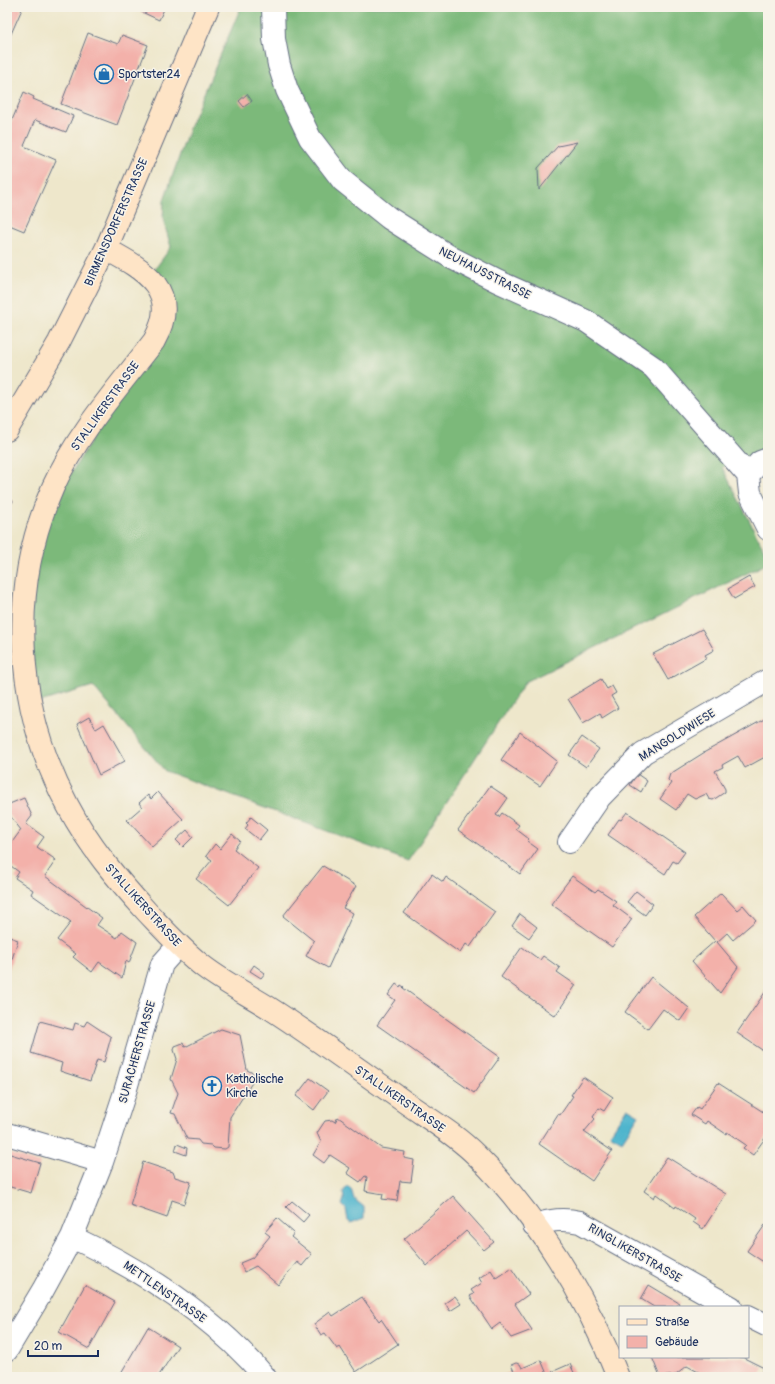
<svg xmlns="http://www.w3.org/2000/svg" width="775" height="1384" viewBox="0 0 775 1384" font-family="Pangolin,sans-serif">
	<rect width="100%" height="100%" fill="#f7f3e8"/>
	<filter id="ink" filterUnits="userSpaceOnUse"><feTurbulence type="fractalNoise" baseFrequency=".025" numOctaves="2"/><feDisplacementMap in="SourceGraphic" scale="8" xChannelSelector="R" yChannelSelector="G"/><feConvolveMatrix kernelMatrix="1 2 1 2 8 2 1 2 1" color-interpolation-filters="sRGB"/></filter>
	<filter id="wash" filterUnits="userSpaceOnUse"><feTurbulence type="fractalNoise" baseFrequency=".012" numOctaves="4" result="noise"/><feDisplacementMap in="SourceGraphic" scale="16" xChannelSelector="R" yChannelSelector="G"/><feGaussianBlur stdDeviation="0.9" result="paint"/><feColorMatrix in="noise" values="0 0 0 0 0 0 0 0 0 0 0 0 0 0 0 0 0 1.4 0 .05"/><feComposite in="paint" operator="in"/></filter>
	<g filter="url(#wash)">
		<rect width="100%" height="100%" fill="#eee7cb"/>
		<path fill="#7bb97a" stroke="#4b746c" d="M241 7H768V451L722 467 768 557V563L525 682 408 861 165 771 93 686 30 705 25 675 40 523 162 327 150 276 171 247 163 219 164 200 190 126Z"/>
		<path fill="#4fb5cd" stroke="#357296" d="M627 1108 639 1115 622 1141 610 1134Z
			M347 1187 351 1189 354 1199 364 1207V1218L351 1223 348 1221 346 1209 342 1205 344 1199 343 1192Z"/>
		<g id="blocks">
			<path fill="#f3b1aa" d="M7 7H17L22 9 7 43Z
				M131 7H165L159 20Z
				M88 33 118 44 122 35 148 45 117 125 61 104Z
				M24 92 34 97 33 99 73 116 66 132 35 120 24 146 56 160 24 231 7 224V132Z
				M247 94 252 101 244 107 239 101Z
				M577 142 539 190 538 168 558 146Z
				M7 498 13 501 7 511Z
				M749 577 755 587 734 599 728 589Z
				M702 629 714 650 705 655 707 658 668 680 653 654Z
				M601 679 607 689 612 686 616 693 611 696 618 708 602 718 600 713 583 723 568 699Z
				M89 717 96 729 104 724 125 761 99 775 77 724Z
				M768 717V763L765 757 745 768 738 756 722 765 723 767 715 771 725 789V792L713 800 709 799 706 794 695 799 687 794 676 810 660 799 671 783 668 780 670 774 705 752Z
				M520 732 557 761 540 786 501 760Z
				M582 737 599 749 586 767 569 755Z
				M637 774 647 781 641 792 630 785Z
				M490 786 508 798 496 815 499 817 502 813 519 825 516 829 529 839 527 841 538 849 520 874 458 830Z
				M158 792 183 819 152 847 127 820 142 807 139 803 148 795 151 799Z
				M24 798 32 816 26 824 44 837 37 847 56 860 45 876 102 918 97 925 117 938 122 931 137 942 129 963 126 961 122 978 99 962 92 972 73 957 76 954 57 940 71 922 31 894 33 890 15 878 19 872 7 863V849L21 830 7 812V805Z
				M627 812 685 852 677 863 673 861 665 874 608 835 619 819 621 820Z
				M251 817 267 830 259 840 245 829 248 825 246 823Z
				M187 830 193 837 183 847 176 840Z
				M232 834 240 841 234 849 258 868 229 905 196 879 212 860 206 856 215 844 220 849Z
				M323 866 356 886 343 908 353 913 328 968 306 956 314 941 283 916Z
				M432 874 443 882 446 877 495 912 470 947 466 944 460 953 404 913Z
				M572 876 595 892 598 889 616 901 613 905 632 919 612 947 551 904Z
				M636 891 653 904 645 915 627 902Z
				M721 893 737 910 743 905 756 920 733 940 727 933 717 942 738 967 720 993 692 961 715 941 694 917Z
				M520 914 537 927 529 938 512 926Z
				M7 936 18 940 7 975Z
				M522 947 540 960 543 956 560 968 557 972 576 985 555 1016 501 977Z
				M254 965 265 973 261 978 250 971Z
				M651 977 689 1008 680 1021 663 1009 648 1029 625 1012Z
				M396 984 400 987 401 985 404 987 403 988 500 1057 474 1093 377 1025 395 1000 388 995Z
				M768 988V1054L737 1033Z
				M40 1021 73 1030 75 1023 84 1026 87 1021 111 1037 104 1062 97 1060 90 1081 60 1071 62 1063 31 1053Z
				M221 1029 240 1035 247 1070 255 1074V1078L230 1117 228 1147 225 1149 214 1148 211 1145 201 1144 198 1140 187 1139 175 1114 171 1113 178 1093 171 1079 177 1059 174 1050 175 1046 183 1043 185 1047Z
				M583 1077 613 1097 604 1111 599 1108 593 1117 595 1119 584 1132 612 1151 592 1181 539 1144 558 1114 560 1115 573 1096 571 1095Z
				M310 1078 328 1091 314 1110 296 1096Z
				M718 1083 768 1115V1134L753 1155 743 1148 746 1145 727 1132 726 1134 707 1121 705 1124 691 1115 697 1107 700 1109Z
				M338 1117 381 1148 405 1152 404 1158 414 1160 411 1182 400 1181 397 1201 382 1199 383 1194 365 1191 367 1177 365 1176 360 1182 347 1173 350 1168 330 1155 324 1163 313 1155 321 1142 317 1133 325 1121 332 1120 335 1122Z
				M177 1144 187 1148 186 1155 175 1151Z
				M7 1153 40 1163 31 1193 7 1186Z
				M667 1157 726 1194 703 1229 693 1222 695 1219 676 1206 675 1208 656 1194 654 1198 644 1191Z
				M143 1162 173 1172 175 1177 191 1182 184 1204 172 1200 167 1218 130 1205Z
				M453 1196 494 1242 484 1250 466 1231 427 1266 404 1239Z
				M292 1201 309 1215 303 1222 286 1207Z
				M277 1218 294 1233 291 1237 312 1254 302 1266 297 1262 278 1285 256 1266 244 1272 240 1263 252 1258 270 1236 265 1232Z
				M765 1225 768 1227V1265L747 1251Z
				M511 1268 529 1294 515 1304 532 1330 511 1338 500 1323 492 1329 470 1296 474 1294 471 1290 482 1283 479 1278 491 1270 496 1278Z
				M85 1285 115 1302 89 1349 59 1332Z
				M649 1285 679 1303 677 1307H654L641 1299Z
				M455 1296 461 1304 450 1311 445 1303Z
				M362 1297 379 1321 381 1319 398 1344 356 1372 340 1347 337 1349 325 1333 321 1335 314 1324 330 1312 333 1316Z
				M148 1327 178 1346 158 1377H128L121 1373Z
				M652 1357H742L764 1368 759 1377H701L702 1374 687 1366 676 1375 660 1377Z
				M541 1360 547 1374 570 1364 576 1377H498L514 1371 511 1365 516 1363 520 1364 522 1368Z"/>
		</g>
	</g>
	<g filter="url(#ink)">
		<use href="#blocks" fill-opacity="0" stroke="#656f84" stroke-width="1"/>
		<g fill="none" stroke-linecap="round" stroke-linejoin="round">
			<defs>
				<path id="minor" d="M273 7 274 39 279 65 287 90 310 138 343 181 389 218 452 258 497 281 586 321 653 367 748 475
					M768 459 760 462 748 475 750 493 768 529
					M569 842 600 797 643 753 768 680
					M7 1134 102 1162
					M534 1225C551 1220 563 1218 580 1222L731 1307
					M72 1237C144 1271 214 1317 265 1377
					M748 1316 768 1326
					M7 1350 43 1290 72 1237 102 1162 125 1092 162 964 178 946"/>
				<path id="secondary" d="M106 249C145 270 182 291 154 341 118 388 78 432 53 487 8 590 15 708 68 806 89 846 117 879 147 912 166 932 183 951 204 967 225 983 249 995 271 1009 316 1038 359 1070 402 1100 427 1118 454 1133 476 1155 537 1215 587 1298 618 1377
					M7 430 59 342 106 249 208 7"/>
			</defs>
			<use href="#minor" stroke="#656f84" stroke-width="24"/>
			<use href="#secondary" stroke="#656f84" stroke-width="24"/>
			<use href="#minor" stroke="#fff" stroke-width="22"/>
			<use href="#secondary" stroke="#fee4c6" stroke-width="22"/>
		</g>
	</g>
	<defs>
		<symbol id="shop-ring" viewBox="-11 -11 22 22"><circle r="9.5" fill="#f7f3e8" stroke="#1f6fb2" stroke-width="1.5"/><path d="M-5-2.5h2.3a2.7 3.5 0 0 1 5.4 0H5L5.5 6h-11ZM-1.5-2.5h3a1.5 2.3 0 0 0-3 0Z" fill="#1f6fb2"/></symbol>
		<symbol id="church-ring" viewBox="-11 -11 22 22"><circle r="9.5" fill="#f7f3e8" stroke="#1f6fb2" stroke-width="1.5"/><path d="M-1.2-6h2.4v3.5h3.3v2.4h-3.3V6h-2.4V-.1h-3.3v-2.4h3.3Z" fill="#1f6fb2"/></symbol>
	</defs>
	<g fill-rule="evenodd">
		<use href="#shop-ring" x="93" y="63" width="22" height="22"/>
		<use href="#church-ring" x="201" y="1075" width="22" height="22"/>
	</g>
	<g text-anchor="middle" stroke-width="3" stroke-linejoin="round" paint-order="stroke">
		<g font-size="12" fill="#1b2f5e" stroke="#f7f3e8" text-anchor="start">
			<text x="118" y="78">Sportster24</text>
			<text x="226" y="1083">Katholische<tspan x="226" dy="14">Kirche</tspan></text>
		</g>
		<g font-size="12" fill="#1b2f5e" stroke="#f7f3e8">
			<text transform="translate(116 222) rotate(-66)" y="4">BIRMENSDORFERSTRASSE</text>
			<text transform="translate(485 273) rotate(27)" y="4">NEUHAUSSTRASSE</text>
			<text transform="translate(105 406) rotate(-54)" y="4">STALLIKERSTRASSE</text>
			<text transform="translate(677 735) rotate(-32)" y="4">MANGOLDWIESE</text>
			<text transform="translate(143 905) rotate(48)" y="4">STALLIKERSTRASSE</text>
			<text transform="translate(137 1052) rotate(-74)" y="4">SURACHERSTRASSE</text>
			<text transform="translate(400 1099) rotate(35)" y="4">STALLIKERSTRASSE</text>
			<text transform="translate(635 1253) rotate(30)" y="4">RINGLIKERSTRASSE</text>
			<text transform="translate(165 1292) rotate(35)" y="4">METTLENSTRASSE</text>
		</g>
	</g>
	<rect width="775" height="1384" fill="none" stroke="#f7f3e8" stroke-width="24"/>
	<rect x="619" y="1306" width="130" height="52" fill="#f7f3e8" stroke="#9fa5b1"/>
	<rect x="627" y="1319" width="20" height="6" fill="#fee4c6" stroke="#9fa5b1"/>
	<text x="655" y="1326" font-size="12" fill="#1b2f5e">Straße</text>
	<rect x="627" y="1336" width="20" height="12" fill="#f3b1aa" stroke="#9fa5b1"/>
	<text x="655" y="1346" font-size="12" fill="#1b2f5e">Gebäude</text>
	<path d="M28 1350v6h70v-6" fill="none" stroke="#1b2f5e" stroke-width="2"/>
	<text x="34" y="1350" font-size="12" fill="#1b2f5e" stroke="#f7f3e8" stroke-width="3" paint-order="stroke">20 m</text>
</svg>
